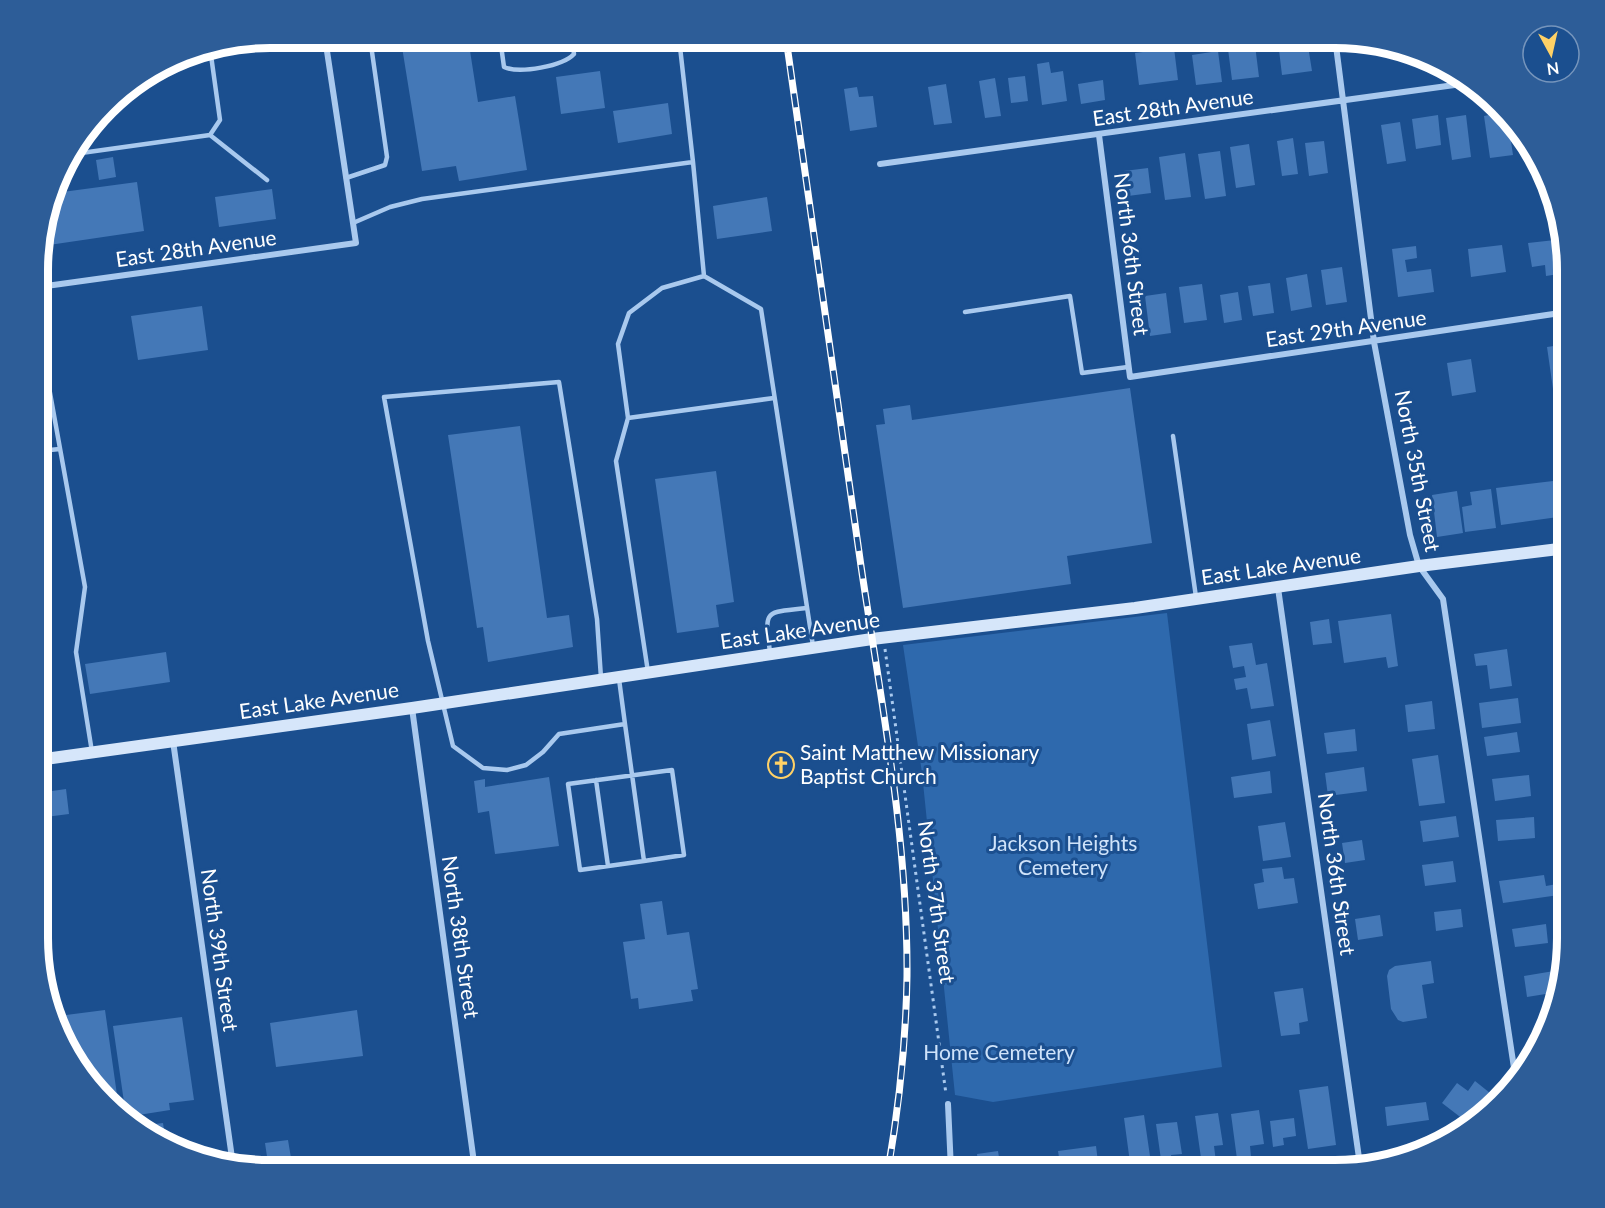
<svg xmlns="http://www.w3.org/2000/svg" width="1605" height="1208" viewBox="0 0 1605 1208" font-family="Lato,sans-serif">
	<rect width="100%" height="100%" fill="#1b4f8f"/>
	<path fill="#2e69ad" d="M1167 613 1222 1067 993 1102 955 1095 922 773 903 645Z"/>
	<path fill="#4478b7" d="M397 38H468L478 102 515 96 527 170 459 181 456 166 422 171 402 47H399Z
		M1255 45 1259 77 1232 80 1228 49Z
		M1308 46 1312 71 1282 75 1279 50Z
		M1174 48 1178 80 1139 85 1135 53Z
		M1218 51 1222 82 1196 85 1192 55Z
		M1049 62 1051 73 1063 71 1067 101 1042 105 1037 64Z
		M600 71 605 108 561 114 556 77Z
		M1025 76 1028 101 1011 103 1008 78Z
		M995 78 1001 116 985 118 979 81Z
		M1103 80 1105 100 1081 104 1078 84Z
		M946 84 952 123 934 125 928 87Z
		M857 87 859 97 873 96 877 127 850 131 844 89Z
		M668 103 672 134 618 143 613 111Z
		M1493 109H1498L1508 121 1513 155 1490 158 1484 116 1494 114Z
		M1438 115 1441 145 1416 149 1412 119Z
		M1466 115 1471 157 1452 160 1446 118Z
		M1400 122 1406 161 1387 164 1381 125Z
		M1517 134 1532 152 1520 154Z
		M1293 138 1298 174 1282 176 1277 141Z
		M1324 141 1328 173 1309 176 1305 143Z
		M1249 144 1255 185 1236 188 1230 147Z
		M1220 151 1226 196 1205 199 1198 154Z
		M1185 153 1191 197 1165 200 1159 157Z
		M113 157 116 177 99 180 96 160Z
		M1148 168 1151 193 1128 196 1124 171Z
		M137 182 144 231 49 245 46 222 55 193Z
		M272 189 276 219 219 227 215 197Z
		M767 197 772 231 717 239 713 206Z
		M1555 240 1559 274 1546 276 1545 265 1532 267 1528 243Z
		M1502 245 1506 272 1471 277 1468 249Z
		M1416 246 1417 258 1405 260 1407 272 1431 269 1434 292 1398 297 1392 249Z
		M1342 267 1347 302 1326 305 1321 270Z
		M1307 274 1312 307 1291 311 1286 278Z
		M1270 283 1274 313 1253 316 1248 286Z
		M1202 284 1207 320 1184 323 1179 287Z
		M1238 292 1242 320 1224 323 1220 295Z
		M1166 293 1171 333 1150 336 1145 296Z
		M202 306 208 350 138 360 131 316Z
		M1567 344V387L1553 389 1547 347Z
		M1471 359 1476 392 1452 396 1447 363Z
		M1130 388 1152 543 1067 556 1071 584 903 608 876 425 885 424 883 409 910 405 912 420Z
		M520 426 547 618 569 615 573 647 488 662 483 627 477 628 448 435Z
		M716 471 734 602 716 605 719 627 677 633 655 479Z
		M1553 481 1558 517 1501 525 1496 488Z
		M1491 489 1496 528 1465 532 1462 507 1472 505 1470 492Z
		M1457 491 1463 533 1437 537 1432 495Z
		M1391 614 1398 666 1388 668 1386 657 1344 663 1338 621Z
		M1329 619 1332 643 1313 645 1310 622Z
		M1567 638V668L1565 669 1561 639Z
		M1252 643 1256 665 1267 663 1274 706 1251 709 1247 688 1236 690 1234 679 1246 677 1244 666 1233 668 1229 646Z
		M1507 649 1512 686 1490 689 1487 665 1476 666 1474 654Z
		M166 652 170 682 90 694 85 664Z
		M1518 698 1521 723 1482 728 1479 703Z
		M1432 701 1435 729 1408 732 1405 705Z
		M1270 720 1276 756 1252 760 1247 724Z
		M1355 729 1357 751 1327 754 1324 733Z
		M1517 732 1520 752 1487 756 1484 737Z
		M1567 750V785L1562 786 1557 751Z
		M1438 755 1445 803 1419 806 1412 759Z
		M1364 767 1367 791 1328 796 1325 773Z
		M1270 771 1272 793 1234 798 1231 777Z
		M1529 775 1531 796 1495 801 1492 779Z
		M549 777 559 846 495 854 489 811 478 813 474 781 485 779V787Z
		M66 789 69 814 38 818V793Z
		M1456 816 1459 837 1423 842 1420 821Z
		M1534 817 1535 838 1498 841 1496 820Z
		M1285 822 1291 857 1263 861 1258 826Z
		M1362 840 1365 860 1345 863 1342 843Z
		M1453 861 1456 882 1425 886 1422 865Z
		M1282 867 1284 879 1294 878 1298 903 1258 909 1254 884 1264 882 1262 869Z
		M1544 875 1546 886 1557 884 1559 895 1503 903 1499 881Z
		M662 901 667 935 689 932 698 989 691 990 693 1001 639 1009 638 998 631 999 623 942 645 939 640 904Z
		M1461 909 1463 927 1436 931 1434 912Z
		M1380 915 1383 936 1358 940 1355 919Z
		M1546 924 1548 943 1515 947 1512 929Z
		M1431 961 1434 983 1422 985 1427 1018 1403 1022 1398 1020 1391 1009 1387 976 1389 970 1395 966Z
		M1560 970 1558 992 1527 997 1524 976Z
		M1303 988 1308 1021 1299 1023 1300 1034 1281 1036 1274 992Z
		M105 1010 119 1109 115 1110 63 1043 69 1042 66 1015Z
		M357 1010 363 1056 276 1067 270 1023Z
		M182 1017 194 1100 169 1103 170 1110 132 1116 131 1109H125L113 1026Z
		M1475 1081 1495 1097 1485 1110 1468 1123 1442 1103 1457 1083 1468 1091Z
		M1328 1086 1336 1145 1308 1149 1299 1090Z
		M1426 1102 1429 1120 1387 1126 1385 1107Z
		M1259 1110 1264 1144 1250 1146 1251 1157 1237 1159 1231 1114Z
		M1218 1113 1223 1145 1214 1146 1216 1162 1202 1165 1195 1116Z
		M1144 1115 1152 1170H1131L1124 1118Z
		M1294 1118 1296 1136 1283 1138 1284 1145 1273 1147 1270 1121Z
		M1177 1122 1182 1154 1171 1155 1173 1166 1162 1167 1156 1124Z
		M163 1123 166 1143 139 1126Z
		M288 1140 293 1170H269L265 1143Z
		M1096 1146 1099 1170H1061L1058 1151Z
		M998 1151 1001 1170H979L977 1154Z
		M1032 1159 1034 1170H1011L1010 1162Z
		M726 1163 727 1170H681V1169Z"/>
	<g fill="none" stroke-linecap="round" stroke-linejoin="round">
		<path stroke="#a9c9ee" stroke-width="3" stroke-dasharray="3 4.5" stroke-linecap="butt" d="M885 649 946 1094"/>
		<path stroke="#a9c9ee" stroke-width="4.5" d="M500 38 504 67C520 74 563 66 574 54L572 38
			M210 135 267 180
			M67 159 74 154 210 135 220 120 210 48
			M693 162 704 276 761 309 813 646
			M346 178 385 165 387 157 370 38
			M353 223 390 207 422 199 693 162 679 38
			M965 312 1070 296 1082 373 1128 367
			M39 332 85 587 76 652 92 752
			M628 418 774 398
			M1173 436 1196 597
			M39 451 60 449
			M770 652C764 608 765 613 807 608
			M648 672 616 461 628 418 618 344 629 313 662 288 704 276
			M601 678 597 619 559 382 384 397 428 641 453 746 483 768 507 770 526 765 543 752 559 734 625 724 619 679
			M625 724 644 861 684 855 672 770 568 784 580 870 644 861
			M596 780 608 866"/>
		<path stroke="#a9c9ee" stroke-width="6" d="M1335 38 1374 342 1410 535 1419 566 1443 599 1516 1081
			M1099 135 1130 377 1567 312
			M880 164 1469 83
			M39 287 356 243 325 38
			M1278 588 1360 1165
			M412 708 475 1170
			M173 741 233 1165
			M948 1104 951 1170"/>
		<path stroke="#d6e6fa" stroke-width="12" d="M38 760 412 708 872 639 1135 608 1419 566 1567 548"/>
		<defs>
			<path id="rail" d="M786 38C811 214 836 390 861 566 881 701 908 839 907 976 906 1042 899 1106 888 1170"/>
		</defs>
		<use href="#rail" stroke="#fff" stroke-width="7"/>
		<use href="#rail" stroke="#1b4f8f" stroke-width="4.5" stroke-dasharray="14" stroke-linecap="butt"/>
	</g>
	<defs>
		<symbol id="church-ring" viewBox="-11 -11 22 22"><circle r="9.5" fill="#1b4f8f" stroke="#ffd166" stroke-width="1.5"/><path d="M-1.2-6h2.4v3.5h3.3v2.4h-3.3V6h-2.4V-.1h-3.3v-2.4h3.3Z" fill="#ffd166"/></symbol>
	</defs>
	<g fill-rule="evenodd">
		<use href="#church-ring" x="766" y="750" width="30" height="30"/>
	</g>
	<g text-anchor="middle" stroke-width="6" stroke-linejoin="round" paint-order="stroke">
		<g font-size="21" fill="#fff" stroke="#1b4f8f">
			<text transform="translate(1173 108) rotate(-8)" y="7">East 28th Avenue</text>
			<text transform="translate(196 249) rotate(-8)" y="7">East 28th Avenue</text>
			<text transform="translate(1131 254) rotate(83)" y="7">North 36th Street</text>
			<text transform="translate(1346 329) rotate(-8)" y="7">East 29th Avenue</text>
			<text transform="translate(1417 471) rotate(79)" y="7">North 35th Street</text>
			<text transform="translate(1281 567) rotate(-8)" y="7">East Lake Avenue</text>
			<text transform="translate(800 631) rotate(-8)" y="7">East Lake Avenue</text>
			<text transform="translate(319 701) rotate(-8)" y="7">East Lake Avenue</text>
			<text transform="translate(1336 874) rotate(82)" y="7">North 36th Street</text>
			<text transform="translate(936 902) rotate(82)" y="7">North 37th Street</text>
			<text transform="translate(460 937) rotate(82)" y="7">North 38th Street</text>
			<text transform="translate(219 950) rotate(82)" y="7">North 39th Street</text>
		</g>
		<g font-size="21" fill="#fff" stroke="#1b4f8f" text-anchor="start">
			<text x="800" y="760">Saint Matthew Missionary<tspan x="800" dy="24">Baptist Church</tspan></text>
		</g>
		<g font-size="21" fill="#cfe3fa" stroke="#1b4f8f">
			<text x="1063" y="851">Jackson Heights<tspan x="1063" dy="24">Cemetery</tspan></text>
			<text x="999" y="1060">Home Cemetery</text>
		</g>
	</g>
	<path d="M0 0H1605V1208H0ZM270 48H1335A222 222 0 0 1 1557 270V938A222 222 0 0 1 1335 1160H270A222 222 0 0 1 48 938V270A222 222 0 0 1 270 48Z" fill="#2d5d98" fill-rule="evenodd"/>
	<path fill="none" stroke="#fff" stroke-width="8" d="M270 48H1335A222 222 0 0 1 1557 270V938A222 222 0 0 1 1335 1160H270A222 222 0 0 1 48 938V270A222 222 0 0 1 270 48Z"/>
	<g transform="translate(1551 54) rotate(172)"><circle r="28" fill="#1b4f8f" stroke="#7695bc" stroke-width="1.5"/>
	<path d="M0-4.5L10 22L0 15L-10 22Z" fill="#ffd166"/>
	<text y="-9" font-size="16" font-weight="bold" text-anchor="middle" fill="#ffffff">N</text>
	</g>
</svg>
